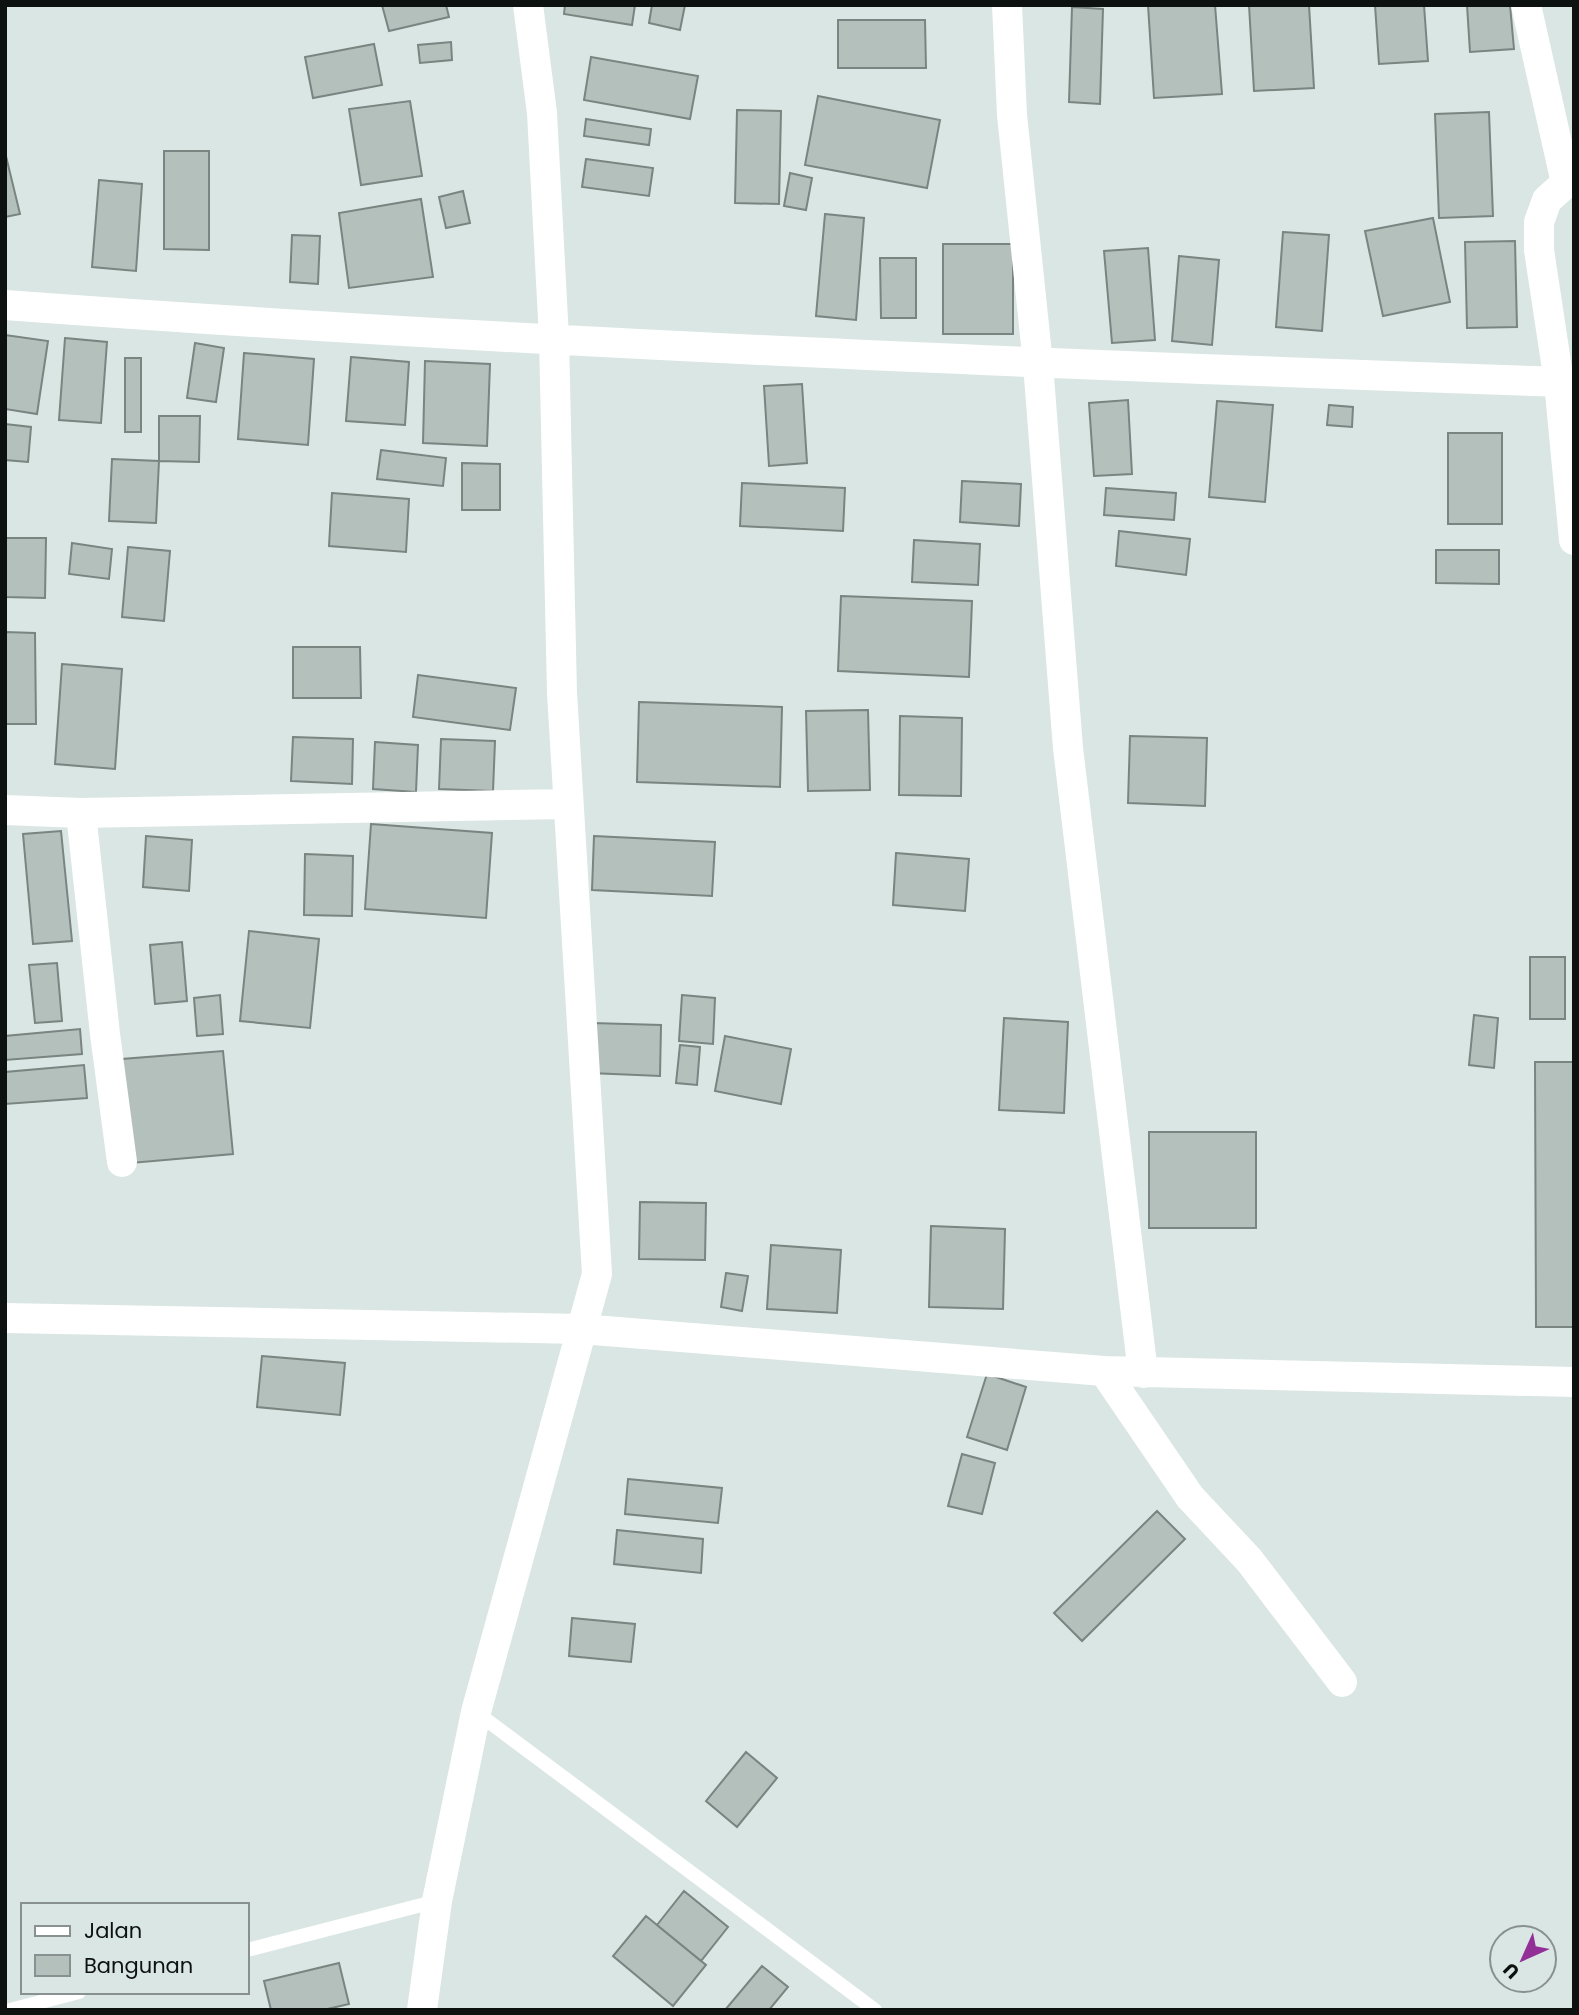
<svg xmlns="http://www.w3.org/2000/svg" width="1579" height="2015" viewBox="0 0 1579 2015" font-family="Poppins,sans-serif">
	<rect width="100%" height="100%" fill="#dae6e3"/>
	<path fill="#b4c0bc" stroke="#7a8481" stroke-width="2" d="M382 5H446L449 17 389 31Z
		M565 5H635L632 25 564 14Z
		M652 5H685L680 30 649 23Z
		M1148 5H1215L1222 94 1154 98Z
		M1249 5H1309L1314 88 1254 91Z
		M1375 5H1424L1428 61 1379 64Z
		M1467 5H1510L1514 49 1470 52Z
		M1072 7 1103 9 1100 104 1069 102Z
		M838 20H925L926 68H838Z
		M451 42 452 60 420 63 418 45Z
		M374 44 382 85 313 98 305 57Z
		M591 57 698 76 690 119 584 100Z
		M818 96 940 120 927 188 805 165Z
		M410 101 422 176 361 185 349 109Z
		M737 110 781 111 779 204 735 203Z
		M1489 112 1493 216 1439 218 1435 114Z
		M586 119 651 129 649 145 584 136Z
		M164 151H209V250L164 249Z
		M5 152 20 214 5 217Z
		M586 159 653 168 649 196 582 187Z
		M790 173 812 178 806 210 784 206Z
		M99 180 142 184 136 271 92 267Z
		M463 191 470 223 446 228 439 197Z
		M421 199 433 277 349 288 339 213Z
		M825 214 864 218 856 320 816 316Z
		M1433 218 1450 302 1383 316 1365 231Z
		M1283 232 1329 235 1322 331 1276 327Z
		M292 235 320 236 318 284 290 282Z
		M1515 241 1517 327 1467 328 1465 242Z
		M943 244H1013V334H943Z
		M1148 248 1155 340 1112 343 1104 251Z
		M1179 256 1219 260 1212 345 1172 341Z
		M880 258H916V318H881Z
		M5 335 48 341 37 414 5 409Z
		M65 338 107 342 101 423 59 420Z
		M195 343 224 348 216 402 187 398Z
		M244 353 314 359 308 445 238 439Z
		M351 357 409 362 405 425 346 421Z
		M125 358H141V432H125Z
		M425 361 490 364 487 446 423 443Z
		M802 384 807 463 769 466 764 386Z
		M1128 400 1132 474 1094 476 1089 403Z
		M1217 401 1273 405 1265 502 1209 497Z
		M1329 405 1353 407 1352 427 1327 425Z
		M159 416H200L199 462 159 461Z
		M5 424 31 427 28 462 5 460Z
		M1448 433H1502V524H1448Z
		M381 450 446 458 443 486 377 479Z
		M112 459 159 461 156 523 109 521Z
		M462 463 500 464V510H462Z
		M962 481 1021 484 1019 526 960 522Z
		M742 483 845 488 843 531 740 526Z
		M1106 488 1176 493 1174 520 1104 515Z
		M332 493 409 499 406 552 329 546Z
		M1119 531 1190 539 1186 575 1116 566Z
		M5 538H46L45 598 5 597Z
		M914 540 980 544 978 585 912 582Z
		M72 543 112 549 109 579 69 574Z
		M128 547 170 551 164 621 122 617Z
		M1436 550H1499V584L1436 583Z
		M841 596 972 601 969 677 838 671Z
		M5 632 35 633 36 724H5Z
		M293 647H360L361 698H293Z
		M62 664 122 669 115 769 55 764Z
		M418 675 516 688 510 730 413 717Z
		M639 702 782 707 780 787 637 782Z
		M868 710 870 790 808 791 806 711Z
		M900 716 962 718 961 796 899 795Z
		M1130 736 1207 738 1205 806 1128 803Z
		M293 737 353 739 352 784 291 781Z
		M441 739 495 741 493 791 439 789Z
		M375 742 418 745 416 792 373 789Z
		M371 824 492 833 486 918 365 909Z
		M61 831 72 941 33 944 23 834Z
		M146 836 192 840 189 891 143 887Z
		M594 836 715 842 712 896 592 890Z
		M896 853 969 859 965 911 893 905Z
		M305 854 353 856 352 916 304 915Z
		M249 931 319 939 310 1028 240 1021Z
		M182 942 187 1001 155 1004 150 945Z
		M1530 957H1565V1019H1530Z
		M57 963 62 1021 35 1023 29 965Z
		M220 995 223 1034 197 1036 194 998Z
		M682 995 715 998 713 1044 679 1041Z
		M1474 1015 1498 1018 1494 1068 1469 1065Z
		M1004 1018 1068 1022 1064 1113 999 1110Z
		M592 1023 661 1025 660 1076 590 1073Z
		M80 1029 82 1054 5 1060V1036Z
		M725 1036 791 1049 781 1104 715 1091Z
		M680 1045 700 1047 697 1085 676 1083Z
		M223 1051 233 1154 131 1163 122 1059Z
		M1535 1062H1574V1327H1536Z
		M84 1065 87 1098 5 1104V1072Z
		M1149 1132H1256V1228H1149Z
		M640 1202 706 1203 705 1260 639 1259Z
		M931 1226 1005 1229 1003 1309 929 1307Z
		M771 1245 841 1250 837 1313 767 1309Z
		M726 1273 748 1276 742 1311 721 1307Z
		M262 1356 345 1363 340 1415 257 1407Z
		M987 1374 1026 1387 1007 1450 967 1437Z
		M962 1454 995 1463 982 1514 948 1506Z
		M628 1479 722 1488 718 1523 625 1514Z
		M1157 1511 1185 1539 1082 1641 1054 1613Z
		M617 1530 703 1539 701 1573 614 1564Z
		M572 1618 635 1624 631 1662 569 1656Z
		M746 1752 777 1778 737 1827 706 1801Z
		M684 1891 728 1927 701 1961 657 1925Z
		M646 1916 706 1965 673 2006 613 1956Z
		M339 1963 349 2004 323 2010H271L264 1981Z
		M762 1966 788 1987 769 2010H725Z"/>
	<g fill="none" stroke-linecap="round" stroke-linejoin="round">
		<path stroke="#fff" stroke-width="14" d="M476 1712 875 2010
			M247 1950 437 1901
			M10 2010 79 1992"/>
		<path stroke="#fff" stroke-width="30" d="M1007 5 1012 115 1038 364 1068 748 1143 1373
			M1526 5 1566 183
			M1574 181 1566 183 1547 200 1539 222V250L1559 382 1574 540
			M5 305C522 343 1041 364 1559 382
			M5 810 81 813 568 804
			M81 813 105 1034 122 1162
			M5 1318 581 1329 1104 1371 1574 1382
			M1104 1371 1190 1497 1249 1560 1342 1682
			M422 2010 437 1901 476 1712 597 1274 562 693 554 338 542 113 528 5"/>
	</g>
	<rect width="1579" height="2015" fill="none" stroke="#0d1110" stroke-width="14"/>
	<rect x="21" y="1903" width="228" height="91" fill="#dae6e3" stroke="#88918f" stroke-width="2"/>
	<rect x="35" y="1926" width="35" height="10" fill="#ffffff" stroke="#88918f" stroke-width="2"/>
	<text x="84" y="1938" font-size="21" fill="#0d1110">Jalan</text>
	<rect x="35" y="1955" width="35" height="21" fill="#b4c0bc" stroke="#88918f" stroke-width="2"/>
	<text x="84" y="1973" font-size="21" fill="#0d1110">Bangunan</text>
	<g transform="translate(1523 1959) rotate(225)"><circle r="33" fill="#dae6e3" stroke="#88918f" stroke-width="2"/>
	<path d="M0-5L12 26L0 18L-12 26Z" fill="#923097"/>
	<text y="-10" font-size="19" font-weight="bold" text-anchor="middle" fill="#0d1110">U</text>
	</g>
</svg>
